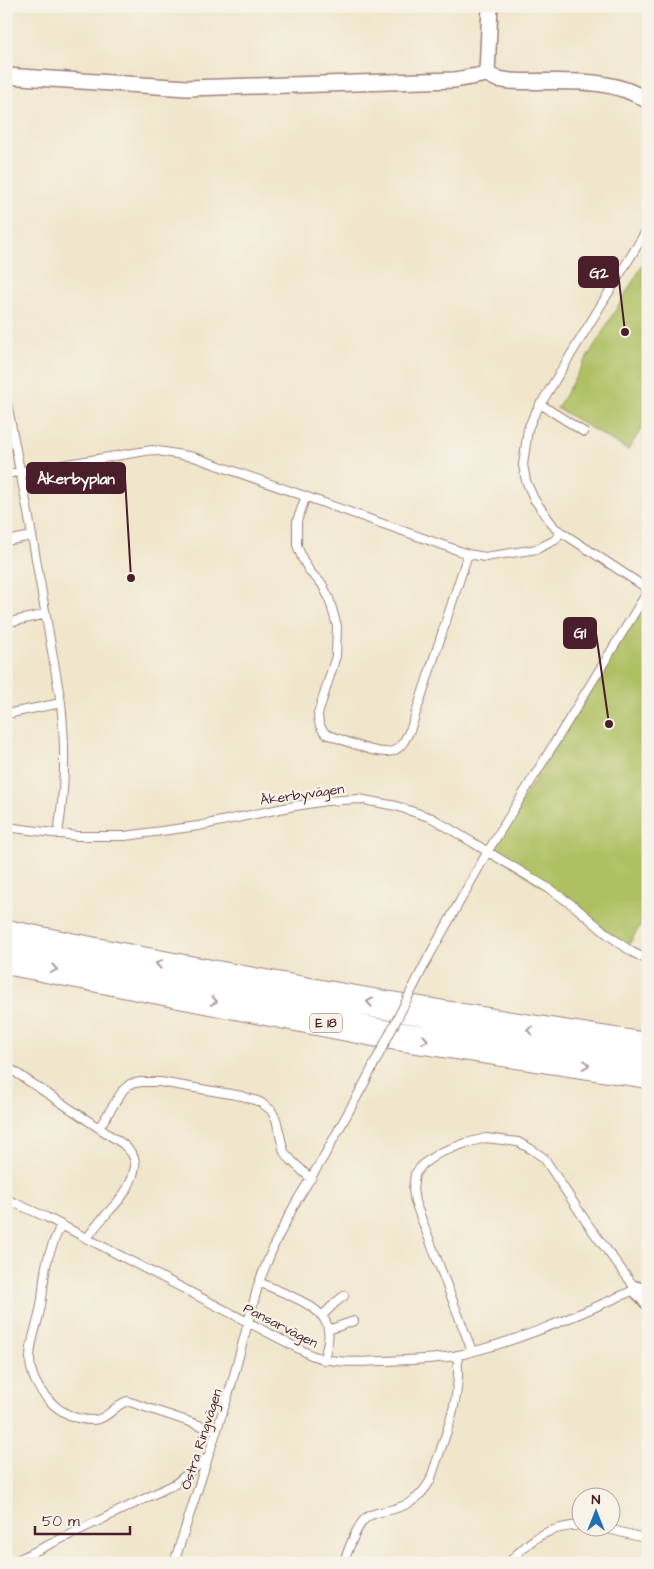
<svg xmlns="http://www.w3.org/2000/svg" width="654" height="1569" viewBox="0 0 654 1569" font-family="'Architects Daughter',sans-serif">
	<rect width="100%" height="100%" fill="#f7f3e8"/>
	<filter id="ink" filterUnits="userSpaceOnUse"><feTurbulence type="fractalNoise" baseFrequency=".02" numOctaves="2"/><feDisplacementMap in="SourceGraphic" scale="10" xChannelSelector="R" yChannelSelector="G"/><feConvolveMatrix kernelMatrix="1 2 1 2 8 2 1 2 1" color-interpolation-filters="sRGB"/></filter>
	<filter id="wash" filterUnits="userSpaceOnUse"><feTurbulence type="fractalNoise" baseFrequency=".0096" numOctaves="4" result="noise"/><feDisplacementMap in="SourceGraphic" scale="20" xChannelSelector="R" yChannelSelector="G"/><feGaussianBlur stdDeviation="1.12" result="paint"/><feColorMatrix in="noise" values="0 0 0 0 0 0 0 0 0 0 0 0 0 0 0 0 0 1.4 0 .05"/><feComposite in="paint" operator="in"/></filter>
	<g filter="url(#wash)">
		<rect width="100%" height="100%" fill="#f0e6cc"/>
		<path fill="#afc064" stroke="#7c7048" d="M648 256V418L628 450 557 408Z
			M648 596V913L628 946 491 851Z"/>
	</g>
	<g filter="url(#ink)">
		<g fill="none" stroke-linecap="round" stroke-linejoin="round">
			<defs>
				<path id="service" d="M648 228 534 415 528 429 523 465 526 481 534 499 555 528 648 589
					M6 398 27 507 61 703C66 750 65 788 58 834
					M540 404 584 432
					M6 474 152 450 194 457 468 554 485 557 537 549 555 540 561 532
					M306 496 297 521V545L302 558 310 572 322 584 329 598 337 626 336 656 318 714C318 723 320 728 326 734 342 739 381 758 395 750 403 746 407 736 411 728L468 554
					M6 541 32 536
					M15 621 46 614
					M6 714 61 703
					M6 827 77 836H125L198 826 289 807 326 801 359 799 396 806 432 818 548 888 574 906 607 934 632 952 648 960
					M428 958 488 851 648 591
					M6 1066 123 1144C128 1149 135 1155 135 1164 136 1166 134 1169 134 1171 128 1200 101 1214 87 1239
					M99 1128 123 1090 130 1084 141 1082H160L242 1096 260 1102 271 1110 276 1119 284 1152 292 1161 311 1179
					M6 1199 46 1217 311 1355C335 1364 358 1362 383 1361 408 1360 434 1360 459 1355 525 1340 586 1311 648 1284
					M61 1225C54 1240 47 1256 45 1272 43 1285 43 1298 40 1310 37 1327 30 1341 30 1358 30 1389 61 1420 91 1420 107 1421 113 1406 127 1401L217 1431
					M259 1282C277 1291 321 1304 327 1325 331 1336 326 1349 324 1360
					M322 1316 336 1302 344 1296
					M328 1330 354 1321
					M472 1351 415 1202 413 1189 415 1174 423 1164 439 1153 466 1143 486 1138 518 1142 531 1149 544 1158 589 1226 636 1289
					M596 1526 648 1539
					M11 1563 175 1484 207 1458
					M174 1563 231 1386 259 1282 275 1243 296 1202 323 1158 365 1082
					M343 1563C349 1550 356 1525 367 1517 372 1514 380 1512 386 1511 407 1506 418 1501 430 1481 443 1440 463 1399 457 1355
					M508 1563C532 1538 546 1527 582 1525"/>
				<path id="minor" d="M487 74 497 79 510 81C556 84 607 74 648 101
					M6 76 187 88 455 80 487 74 490 6
					M636 1289 648 1302"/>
				<path id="motorway" d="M6 934C219 978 433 1015 648 1047
					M6 960 384 1034 648 1074"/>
			</defs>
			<use href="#service" stroke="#9d827c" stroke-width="10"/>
			<use href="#minor" stroke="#9d827c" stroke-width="18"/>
			<use href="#motorway" stroke="#9d827c" stroke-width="30"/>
			<use href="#service" stroke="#fff" stroke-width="8"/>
			<use href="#minor" stroke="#fff" stroke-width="15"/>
			<use href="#motorway" stroke="#fff" stroke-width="28"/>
			<defs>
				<path id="service-bridge" d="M365 1082 428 958"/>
			</defs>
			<use href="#service-bridge" stroke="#9d827c" stroke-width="10" stroke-linecap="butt"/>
			<use href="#service-bridge" stroke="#fff" stroke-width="8"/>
		</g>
		<defs><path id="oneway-chevron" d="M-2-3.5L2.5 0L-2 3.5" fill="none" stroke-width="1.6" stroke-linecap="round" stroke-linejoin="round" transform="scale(1.25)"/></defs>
		<g stroke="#ae9aa0">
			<use href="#oneway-chevron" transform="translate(159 964) rotate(-170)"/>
			<use href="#oneway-chevron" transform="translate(54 969) rotate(11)"/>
			<use href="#oneway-chevron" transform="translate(214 1001) rotate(11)"/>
			<use href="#oneway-chevron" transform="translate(370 1002) rotate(-170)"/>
			<use href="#oneway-chevron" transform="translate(530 1030) rotate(-171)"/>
			<use href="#oneway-chevron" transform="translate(425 1040) rotate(9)"/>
			<use href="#oneway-chevron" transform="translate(586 1065) rotate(9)"/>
		</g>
	</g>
	<g text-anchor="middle" stroke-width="4.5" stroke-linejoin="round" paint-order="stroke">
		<rect fill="#f7f3e8" stroke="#7e5f64" stroke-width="1" x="310" y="1013.5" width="32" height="19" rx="4"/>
		<g font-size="12" font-weight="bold" fill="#4a1f2b">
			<text x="326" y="1027">E 18</text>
		</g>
		<g font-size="14" fill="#4a1f2b" stroke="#f7f3e8">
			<text transform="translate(302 794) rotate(-8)" y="5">Åkerbyvägen</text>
			<text transform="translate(281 1325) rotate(27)" y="5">Pansarvägen</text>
			<text transform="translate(201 1439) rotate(-72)" y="5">Östra Ringvägen</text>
		</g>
	</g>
	<path fill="none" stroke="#4a1f2b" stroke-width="2" d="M625 332L618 272M131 578L125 478M609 724L596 633"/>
	<g fill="#4a1f2b" stroke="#f7f3e8" stroke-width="2">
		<circle cx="625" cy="332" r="5"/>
		<circle cx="131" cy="578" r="5"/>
		<circle cx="609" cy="724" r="5"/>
	</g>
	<g fill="#4a1f2b" stroke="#4a1f2b" stroke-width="2">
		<rect x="579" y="257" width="39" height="30" rx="5"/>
		<rect x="27" y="463" width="98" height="30" rx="5"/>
		<rect x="564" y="618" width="32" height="30" rx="5"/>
	</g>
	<g font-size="15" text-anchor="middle" font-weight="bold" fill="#fff">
		<text x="599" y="278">G2</text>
		<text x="76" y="484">Åkerbyplan</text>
		<text x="580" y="638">G1</text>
	</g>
	<rect width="654" height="1569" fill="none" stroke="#f7f3e8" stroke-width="25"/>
	<g transform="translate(596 1512)"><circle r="24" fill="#f7f3e8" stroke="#b29e9c"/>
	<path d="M0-4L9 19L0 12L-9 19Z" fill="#1f6fb2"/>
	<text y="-8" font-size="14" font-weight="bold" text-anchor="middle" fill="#4a1f2b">N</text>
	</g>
	<path d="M35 1526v8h95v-8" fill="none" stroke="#4a1f2b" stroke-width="2.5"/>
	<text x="42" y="1526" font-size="15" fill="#4a1f2b" stroke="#f7f3e8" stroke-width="4" paint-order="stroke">50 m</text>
</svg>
